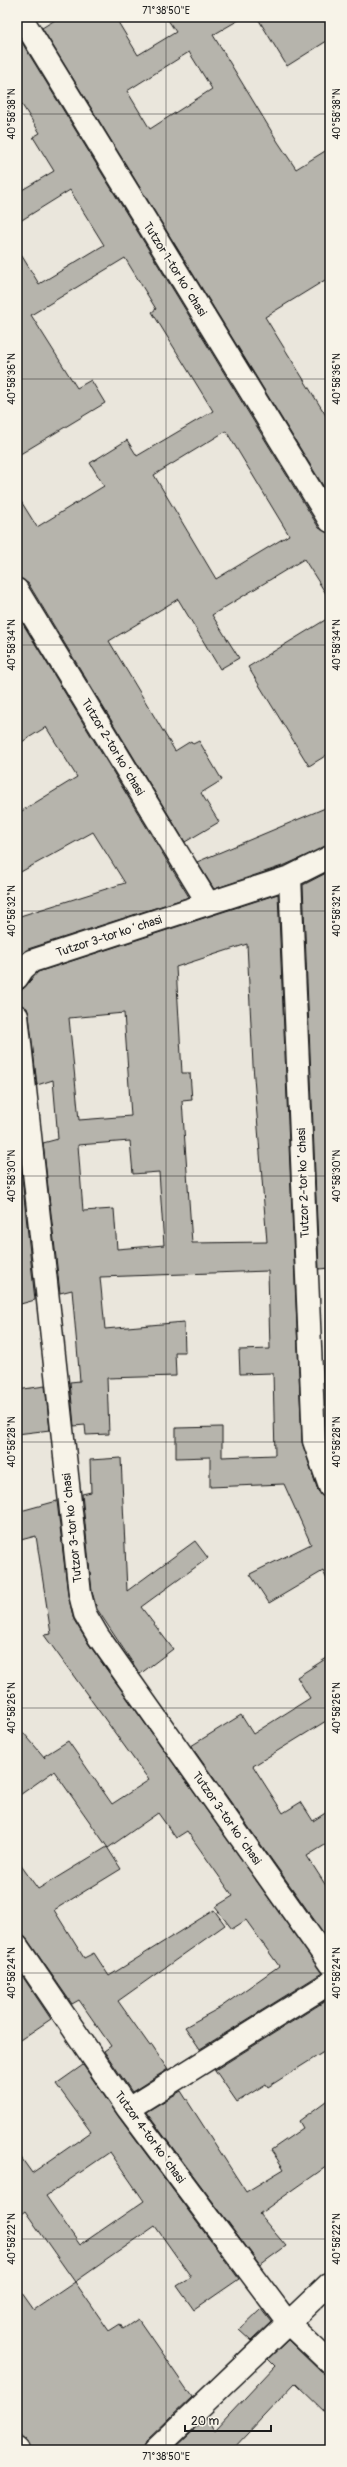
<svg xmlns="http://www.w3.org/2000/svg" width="347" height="2467" viewBox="0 0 347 2467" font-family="Pangolin,sans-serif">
	<rect width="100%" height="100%" fill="#eae6dc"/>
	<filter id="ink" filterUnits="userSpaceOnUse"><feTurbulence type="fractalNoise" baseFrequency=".025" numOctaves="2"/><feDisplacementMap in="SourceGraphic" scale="8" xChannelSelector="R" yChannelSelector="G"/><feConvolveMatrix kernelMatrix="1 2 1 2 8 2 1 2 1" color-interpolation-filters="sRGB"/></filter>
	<g filter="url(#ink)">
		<path fill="#b6b4ac" stroke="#1c1c1c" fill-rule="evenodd" d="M60 17H115L138 55 176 32 166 17H244L213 35 278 142 296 169 330 148V277L265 317 330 422V497L42 28ZM189 52 212 89 150 129 127 91Z
			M257 17H330V39L287 66Z
			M21 41 319 528 330 533V600L304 559 212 615 239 658 220 669 178 599 109 641 175 751 191 741 193 744 199 741 222 780 201 793 219 822 185 842 28 583 17 578V495L37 527 104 486 90 463 127 440 137 456 213 411 152 312 156 309 125 258 31 315 77 388 91 380 105 403 17 456V248L39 284 104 245 70 190 17 223V193L54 171 33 137 40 133 17 97V44ZM226 431 289 535 216 579 154 475Z
			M17 614 189 897 28 949 17 958V917L125 883 93 832 17 874V814L77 777 46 727 17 745Z
			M330 617V753L309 766 248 667Z
			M330 806V845L285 865 214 889 197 862Z
			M330 871V1268L319 1269 303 885Z
			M278 894 302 1442 318 1491 325 1498 330 1510V1586L323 1571 269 1603 250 1574 311 1544 284 1484 210 1487V1457L176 1458V1428L222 1427V1457L275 1455 273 1373 240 1374 239 1350 270 1349 268 1271 100 1277 105 1329 184 1322 185 1352H175L176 1376 107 1378 109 1434 86 1435 85 1425 74 1426 70 1382 80 1381 72 1290 60 1293 43 1143 58 1139 53 1080 37 1085 29 1015 27 1008 17 1004V990L23 989 38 972ZM247 944 253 1065 267 1242 192 1243 182 1101 192 1100 190 1073H182L176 967ZM124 1013 131 1116 79 1120 69 1018ZM130 1141 133 1174 159 1172 164 1245 117 1249 114 1209 83 1211 78 1145Z
			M17 1150H19L35 1300 17 1305Z
			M45 1386 50 1430 17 1434V1390Z
			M121 1458 127 1591 195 1541 208 1558 141 1607 173 1649 140 1674 97 1609 92 1592 82 1494 91 1492 90 1460Z
			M57 1501 68 1595 74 1620 88 1643 322 1973 200 2049 185 2027 221 2007 279 1966 246 1920 232 1929 215 1907 233 1896 187 1831 176 1838 158 1813 108 1848 54 1771 17 1797V1725L45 1758 44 1756 68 1741 112 1804 149 1780 44 1635 51 1634 36 1536 17 1541V1512Z
			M330 1656V1728L326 1721 253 1766 283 1813 301 1802 313 1821 330 1810V1842L307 1856 330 1892V1942L191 1746 241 1715 253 1734 310 1698 297 1677Z
			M107 1847 121 1869 54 1910 84 1958 94 1953 109 1976 214 1910 225 1925 118 2001 150 2046 152 2045 168 2069 132 2092 104 2051 111 2046 79 2000 72 2004 27 1939 17 1934V1860L38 1889Z
			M17 1968 51 2019 17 2042Z
			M330 1998V2048L268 2087 266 2084 237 2102 215 2070Z
			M83 2065 118 2116 239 2279 194 2310 177 2286 191 2277 155 2226 75 2282 25 2211 17 2217V2152L32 2173 91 2132 56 2084ZM110 2152 144 2201 80 2245 46 2196Z
			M181 2091 246 2192 284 2169 271 2150 303 2128 299 2121 330 2098V2164L259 2214 286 2246 260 2265 146 2112Z
			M75 2282 109 2331 120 2324 123 2329 138 2319 192 2397 146 2441 143 2450H31L27 2441 17 2432V2286L34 2310Z
			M261 2309 271 2322 251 2341 239 2330Z
			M288 2340 321 2372 330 2375V2417L295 2383 232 2450H173L207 2418 215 2430 275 2366 268 2359Z"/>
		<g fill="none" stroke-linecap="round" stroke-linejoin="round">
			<defs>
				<path id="street" d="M21 17 330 521
					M17 590 208 903
					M290 877 314 1441 330 1487
					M17 978 23 969 32 961 290 877 330 857
					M17 1016 80 1594 85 1614 98 1636 330 1964
					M17 1946 128 2109 288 2323 330 2363
					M128 2109 330 1983
					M17 2449 18 2450
					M155 2450 330 2283"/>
			</defs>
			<use href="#street" stroke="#1c1c1c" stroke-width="25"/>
			<use href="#street" stroke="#f7f3e8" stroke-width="22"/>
		</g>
	</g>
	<path fill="none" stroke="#1c1c1c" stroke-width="1" stroke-opacity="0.45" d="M166 17V2450M17 114H330M17 379H330M17 645H330M17 911H330M17 1176H330M17 1442H330M17 1708H330M17 1973H330M17 2239H330"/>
	<g text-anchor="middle" stroke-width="3.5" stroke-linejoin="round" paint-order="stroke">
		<g font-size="12" fill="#1c1c1c" stroke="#f7f3e8">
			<text transform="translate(175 269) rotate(58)" y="4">Tutzor 1-tor koʻchasi</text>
			<text transform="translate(113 747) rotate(59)" y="4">Tutzor 2-tor koʻchasi</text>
			<text transform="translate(109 936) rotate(-18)" y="4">Tutzor 3-tor koʻchasi</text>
			<text transform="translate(303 1183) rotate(-92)" y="4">Tutzor 2-tor koʻchasi</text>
			<text transform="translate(72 1528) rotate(-96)" y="4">Tutzor 3-tor koʻchasi</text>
			<text transform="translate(227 1818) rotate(55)" y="4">Tutzor 3-tor koʻchasi</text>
			<text transform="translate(150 2137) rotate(54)" y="4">Tutzor 4-tor koʻchasi</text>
		</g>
	</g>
	<rect width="347" height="2467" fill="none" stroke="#f7f3e8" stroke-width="44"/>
	<path d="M185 2425v6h86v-6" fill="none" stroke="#1c1c1c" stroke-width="2"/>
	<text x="191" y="2425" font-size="12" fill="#1c1c1c" stroke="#f7f3e8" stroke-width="3" paint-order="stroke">20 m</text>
	<rect x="22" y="22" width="303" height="2423" fill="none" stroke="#1c1c1c" stroke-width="1.5"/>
	<g font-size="10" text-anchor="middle" fill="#1c1c1c">
		<text x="166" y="14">71°38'50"E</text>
		<text transform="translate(11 114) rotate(-90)" y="4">40°58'38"N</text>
		<text transform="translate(336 114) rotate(-90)" y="4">40°58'38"N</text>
		<text transform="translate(11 379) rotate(-90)" y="4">40°58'36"N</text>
		<text transform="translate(336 379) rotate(-90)" y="4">40°58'36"N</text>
		<text transform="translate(11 645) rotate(-90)" y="4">40°58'34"N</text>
		<text transform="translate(336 645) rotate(-90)" y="4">40°58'34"N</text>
		<text transform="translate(11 911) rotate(-90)" y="4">40°58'32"N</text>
		<text transform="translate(336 911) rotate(-90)" y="4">40°58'32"N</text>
		<text transform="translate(11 1176) rotate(-90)" y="4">40°58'30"N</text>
		<text transform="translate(336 1176) rotate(-90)" y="4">40°58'30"N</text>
		<text transform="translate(11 1442) rotate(-90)" y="4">40°58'28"N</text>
		<text transform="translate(336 1442) rotate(-90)" y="4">40°58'28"N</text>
		<text transform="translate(11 1708) rotate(-90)" y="4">40°58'26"N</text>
		<text transform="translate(336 1708) rotate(-90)" y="4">40°58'26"N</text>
		<text transform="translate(11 1973) rotate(-90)" y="4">40°58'24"N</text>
		<text transform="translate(336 1973) rotate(-90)" y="4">40°58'24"N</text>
		<text transform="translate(11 2239) rotate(-90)" y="4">40°58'22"N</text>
		<text transform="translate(336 2239) rotate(-90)" y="4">40°58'22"N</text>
		<text x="166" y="2460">71°38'50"E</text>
	</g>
</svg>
